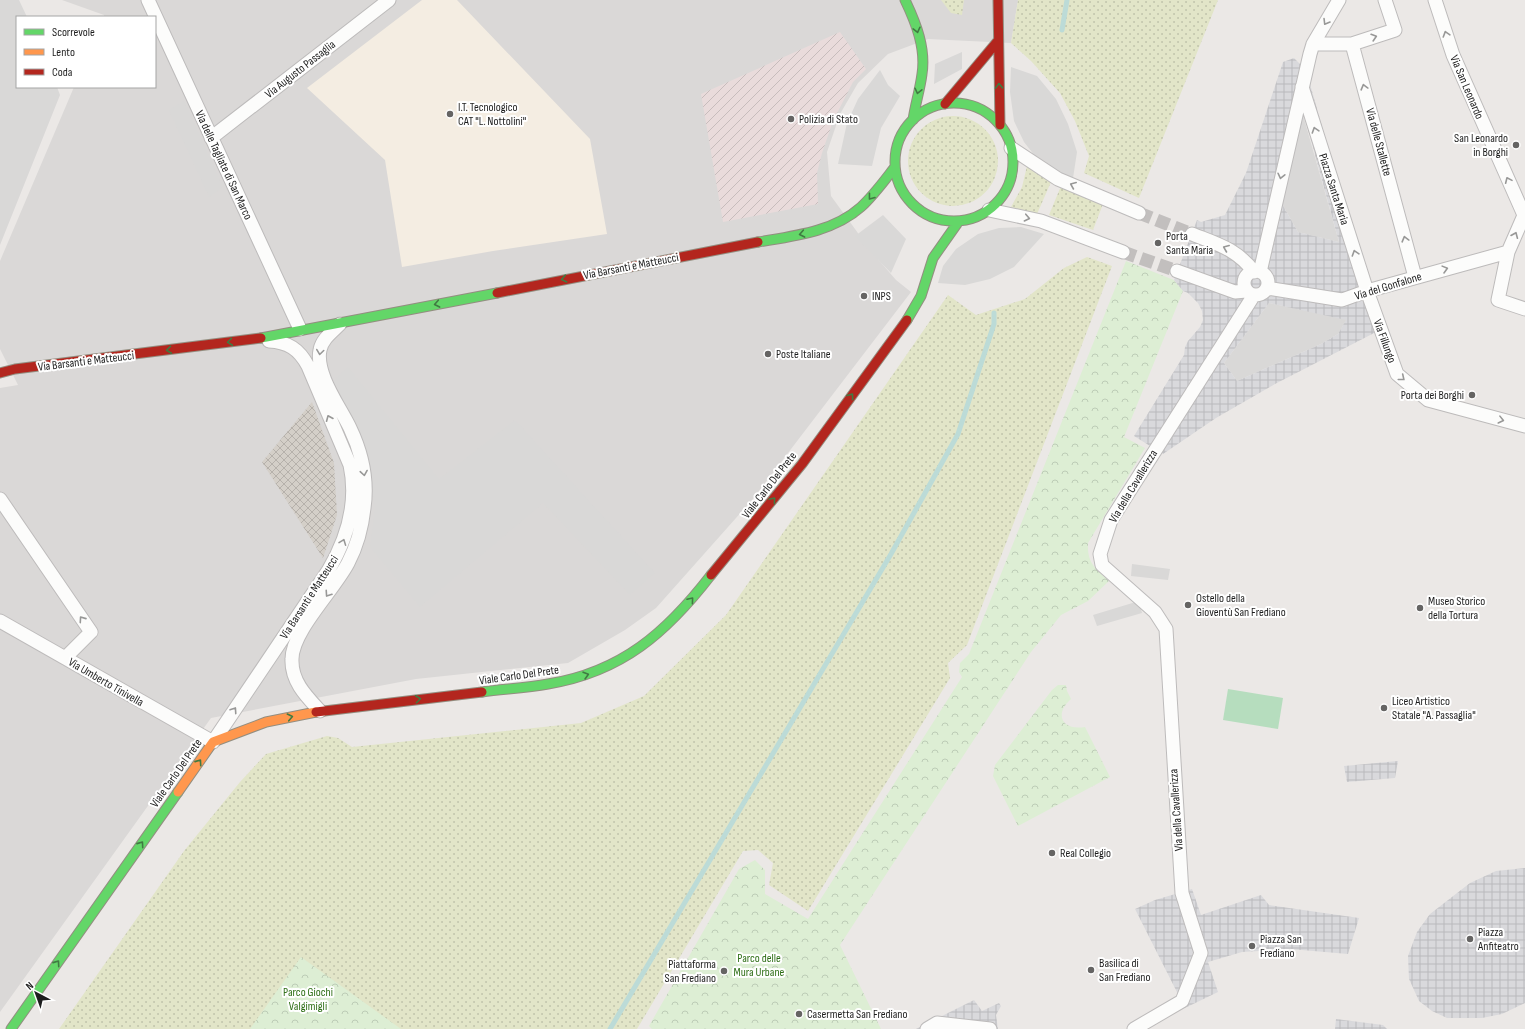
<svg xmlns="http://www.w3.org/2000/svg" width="1525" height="1029" viewBox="0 0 1525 1029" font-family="'Sofia Sans Condensed',sans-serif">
	<defs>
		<pattern id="military-furrows" width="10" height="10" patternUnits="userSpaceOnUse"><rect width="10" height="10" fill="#e9dbdb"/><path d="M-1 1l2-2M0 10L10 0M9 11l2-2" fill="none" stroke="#c7bcbc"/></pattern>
		<pattern id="construction-cross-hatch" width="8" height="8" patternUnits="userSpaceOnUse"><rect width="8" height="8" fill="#d4cfc8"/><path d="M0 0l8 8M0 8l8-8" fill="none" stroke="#b6b1ab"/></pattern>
		<pattern id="grass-dots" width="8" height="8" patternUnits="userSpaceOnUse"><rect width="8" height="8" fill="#e2e5c8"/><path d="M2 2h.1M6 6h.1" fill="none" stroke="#c1c4ab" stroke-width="1.8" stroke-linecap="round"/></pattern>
		<pattern id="park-crowns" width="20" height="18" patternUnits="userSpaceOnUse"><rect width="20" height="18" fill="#ddeed4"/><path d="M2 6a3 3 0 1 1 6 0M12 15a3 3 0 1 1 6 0" fill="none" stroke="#bdccb6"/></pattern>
		<pattern id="plaza-grid" width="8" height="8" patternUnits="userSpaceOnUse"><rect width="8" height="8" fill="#d9d9dc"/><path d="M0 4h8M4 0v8" fill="none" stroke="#bababc"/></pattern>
	</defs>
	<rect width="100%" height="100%" fill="#ebe8e6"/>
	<path fill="#dad8d7" d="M62 0H1018L1011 43 928 39 888 54 858 83 840 114 827 152 831 196 871 251 896 280 911 292 752 500 656 608 625 630 568 663 416 679 211 718 0 1012V388L18 385 0 349V261L74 87H155V17H104V15Z"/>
	<path fill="#f4ede2" d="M422 0H457L590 139 607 234 493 251 402 267 385 160 307 88Z"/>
	<path fill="#d9d8d7" d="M0 0H19L27 17H17V87H57L60 95 0 245Z
		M962 52V69L934 84 935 64Z
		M1011 67 1037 76 1056 99 1068 124 1077 152 1073 178 1052 171 1035 156 1024 142 1014 121 1010 92Z
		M880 70 888 85 900 96 881 128 872 166 838 164 847 123 858 99Z
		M184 101 223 187 209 197 169 110Z
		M1303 115 1339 242 1298 232 1281 202Z
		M883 215 906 239 891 273 855 236Z
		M1021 227 1044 234 1014 267 990 279 965 285 938 283 943 266 956 249 978 234 999 228Z
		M1269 303 1347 319 1338 334 1321 344 1237 381 1224 363Z
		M348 367 439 479 515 420 655 573 630 595 543 503 420 607 370 547 375 508 365 450 333 381Z
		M1132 564 1170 569 1168 580 1131 576Z
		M1139 601 1142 613 1097 626 1093 615Z"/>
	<path fill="url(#military-furrows)" d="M840 32 866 69 853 82 833 121 822 153 817 173 818 204 723 222 701 94Z"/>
	<path fill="url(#construction-cross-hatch)" d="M312 402 334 463 337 515 323 558 262 462Z"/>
	<path fill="url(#grass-dots)" d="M941 0H964L962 15 951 13Z
		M1018 0H1218L1139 198 1084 173 1089 156 1075 121 1060 93 1031 61 1011 43Z
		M908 161a45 45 0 1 1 90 0a45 45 0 1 1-90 0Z
		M1027 166 1051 182 1037 214 1011 207 1022 187Z
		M1061 186 1103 204 1093 230 1049 215Z
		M1087 257 1112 266 967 645 948 663 950 678 808 911 769 885 773 863 758 850 743 851 637 1029H59L184 851 240 782 266 754 327 736 338 738 352 747 581 723 644 696 726 615 948 295 976 315 1025 299 1064 268Z"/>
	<path fill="url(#park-crowns)" d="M1126 261 1174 280 1183 291 1124 437 1145 448 1088 543C1087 563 1095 568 1109 581L1088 601 1061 615 1031 652 840 945 881 1029H652L649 1026 739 869 755 860 765 870V894L808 919 962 677 959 672 960 663 969 654Z
		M1058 685H1066L1067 691 1071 699C1053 715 1063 731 1085 727L1110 777 1018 826 993 776 995 765 1052 690Z
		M301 957 401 1029H250Z"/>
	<path fill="#b6ddbe" d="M1228 689 1283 698 1278 729 1223 720Z"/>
	<path fill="url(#plaza-grid)" fill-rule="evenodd" d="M1294 58 1306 70 1380 330 1275 384 1216 418 1163 454 1134 436 1184 355 1185 347 1188 341 1200 327 1203 320 1202 311 1198 303 1188 293 1183 291 1174 280 1197 220 1201 222 1225 215 1246 173 1283 62ZM1304 115 1339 242 1298 232 1281 202ZM1269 303 1346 320 1338 334 1321 344 1237 381 1224 363Z
		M1398 761 1395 778 1347 782 1344 766Z
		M1525 868V1003L1502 1014 1482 1018H1447L1432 1011 1419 1001 1409 979 1408 956 1417 932 1430 914 1470 883 1496 871Z
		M1192 889 1201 915 1261 895 1269 905 1359 918 1348 954 1290 949 1242 952 1208 962 1218 992 1185 1008 1135 909 1155 900Z
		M974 1000 982 1011 999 1003 1001 1006 996 1015 998 1029H916Z
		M1336 1019 1383 1025 1387 1029H1335Z"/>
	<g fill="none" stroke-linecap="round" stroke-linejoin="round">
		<path stroke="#bcdbd7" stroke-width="5" d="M1062 30 1067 0
			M610 1029 891 554 958 434 994 324V313"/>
		<path stroke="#c2bfbe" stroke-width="13" stroke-dasharray="13 6" stroke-linecap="butt" d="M1139 213 1192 234
			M1123 252 1177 271"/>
		<defs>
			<path id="street" d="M148 0 300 329
				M1435 0 1453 55 1524 215
				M1313 44H1352L1395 30 1385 0
				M1352 44 1415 277
				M1302 87 1367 291 1397 374 1428 400 1525 426
				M211 138 389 0
				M1011 148 1058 179 1139 213
				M989 210 1041 221 1123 252
				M1525 213 1508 252 1498 300 1525 309
				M1192 234C1217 244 1237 249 1254 272
				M1177 271 1235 292 1246 291
				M1244 283a12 12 0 1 1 24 0a12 12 0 1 1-24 0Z
				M1260 272 1310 54 1313 44 1339 0
				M1267 288 1342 300 1367 291 1508 252
				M0 499 91 632 65 658
				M0 621 213 742 328 571C347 539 358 502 350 465L308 366C299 349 288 342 269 341
				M320 711C306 696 291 681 292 659 292 631 334 590 348 563 357 546 362 527 364 508 368 480 362 453 350 428 340 407 315 374 320 350 322 339 332 332 340 324
				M927 1029 937 1023 990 1029
				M1134 1029 1182 1001 1201 953 1182 893 1166 629 1155 612 1102 565 1100 554 1111 520 1254 295"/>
			<path id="fast" d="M905 0C916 23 926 48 922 74 920 90 915 105 913 120
				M895 162a59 59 0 1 1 118 0a59 59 0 1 1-118 0Z
				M758 242C794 236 833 232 861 207 874 195 884 181 895 167
				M907 320 921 296 933 258 959 221
				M261 338 497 293
				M482 692C504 689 526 688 548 684 622 672 667 632 711 575
				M11 1029 178 792"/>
			<path id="slow" d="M178 792 213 742 266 722 316 712"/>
			<path id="jam" d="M998 0 1000 125
				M945 104 997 42
				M497 293 758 242
				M0 373 15 369 261 338
				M711 575 802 464 907 320
				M316 712 482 692"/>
		</defs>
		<use href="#street" stroke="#bdbbbb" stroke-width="15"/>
		<use href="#fast" stroke="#938e80" stroke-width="11"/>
		<use href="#slow" stroke="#938e80" stroke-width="11"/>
		<use href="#jam" stroke="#938e80" stroke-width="11"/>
		<use href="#street" stroke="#fcfcfb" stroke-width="13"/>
		<use href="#fast" stroke="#63d668" stroke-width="9"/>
		<use href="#slow" stroke="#ff974d" stroke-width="9"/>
		<use href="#jam" stroke="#b3261e" stroke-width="9"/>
	</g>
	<defs><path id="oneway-chevron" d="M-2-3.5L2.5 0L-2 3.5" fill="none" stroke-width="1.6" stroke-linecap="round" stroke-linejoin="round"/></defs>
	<g stroke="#989897">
		<use href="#oneway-chevron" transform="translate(1326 22) rotate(121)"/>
		<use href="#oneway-chevron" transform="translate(1446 34) rotate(-107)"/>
		<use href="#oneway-chevron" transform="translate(1374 37) rotate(-17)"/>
		<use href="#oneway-chevron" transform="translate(1364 87) rotate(-105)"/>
		<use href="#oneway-chevron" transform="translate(1315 130) rotate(-108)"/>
		<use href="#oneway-chevron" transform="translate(1281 176) rotate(103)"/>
		<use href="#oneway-chevron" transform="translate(1508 180) rotate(-114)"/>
		<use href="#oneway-chevron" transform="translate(1073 185) rotate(-157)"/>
		<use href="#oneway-chevron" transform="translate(1027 218) rotate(12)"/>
		<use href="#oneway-chevron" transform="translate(1515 235) rotate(-67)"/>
		<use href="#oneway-chevron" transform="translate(1405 239) rotate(-105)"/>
		<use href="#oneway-chevron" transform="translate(1226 248) rotate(-158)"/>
		<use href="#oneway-chevron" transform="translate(1355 253) rotate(-108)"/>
		<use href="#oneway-chevron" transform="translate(1445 269) rotate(-15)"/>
		<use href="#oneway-chevron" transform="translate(320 352) rotate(98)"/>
		<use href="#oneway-chevron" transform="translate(1402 378) rotate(39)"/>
		<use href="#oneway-chevron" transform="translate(329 418) rotate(-113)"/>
		<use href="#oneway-chevron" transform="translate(1501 420) rotate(14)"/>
		<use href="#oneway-chevron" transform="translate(364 473) rotate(81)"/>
		<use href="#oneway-chevron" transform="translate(343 542) rotate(-69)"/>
		<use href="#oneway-chevron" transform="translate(328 594) rotate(124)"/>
		<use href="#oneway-chevron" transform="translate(82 619) rotate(-125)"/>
		<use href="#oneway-chevron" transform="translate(234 710) rotate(-56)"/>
	</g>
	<g stroke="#407a42">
		<use href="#oneway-chevron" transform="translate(917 30) rotate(76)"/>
		<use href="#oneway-chevron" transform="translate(999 86) rotate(-92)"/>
		<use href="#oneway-chevron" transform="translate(918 91) rotate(103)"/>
		<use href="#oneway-chevron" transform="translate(871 197) rotate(128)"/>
		<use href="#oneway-chevron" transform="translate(802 234) rotate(169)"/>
		<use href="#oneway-chevron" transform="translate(564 279) rotate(168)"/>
		<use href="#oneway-chevron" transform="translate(437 304) rotate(169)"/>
		<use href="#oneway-chevron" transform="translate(230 342) rotate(173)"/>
		<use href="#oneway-chevron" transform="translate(169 350) rotate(173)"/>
		<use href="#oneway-chevron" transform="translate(851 396) rotate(-54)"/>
		<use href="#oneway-chevron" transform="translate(773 500) rotate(-50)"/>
		<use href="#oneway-chevron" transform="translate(691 600) rotate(-50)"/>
		<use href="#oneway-chevron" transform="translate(586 675) rotate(-16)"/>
		<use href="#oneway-chevron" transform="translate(418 699) rotate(-7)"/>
		<use href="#oneway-chevron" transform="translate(290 717) rotate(-12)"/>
		<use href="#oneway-chevron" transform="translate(199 762) rotate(-55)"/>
		<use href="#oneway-chevron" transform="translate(141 844) rotate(-55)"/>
		<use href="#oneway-chevron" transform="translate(57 963) rotate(-55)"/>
	</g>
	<g fill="#656463" stroke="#fff" stroke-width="1.5">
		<circle cx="450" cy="114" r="4"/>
		<circle cx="791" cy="119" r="4"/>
		<circle cx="1516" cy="145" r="4"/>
		<circle cx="1158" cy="243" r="4"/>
		<circle cx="864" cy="296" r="4"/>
		<circle cx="768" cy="354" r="4"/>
		<circle cx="1472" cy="395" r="4"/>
		<circle cx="1188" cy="605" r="4"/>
		<circle cx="1420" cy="608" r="4"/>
		<circle cx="1384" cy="708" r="4"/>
		<circle cx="1052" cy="853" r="4"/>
		<circle cx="1470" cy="939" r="4"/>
		<circle cx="1252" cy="946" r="4"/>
		<circle cx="1091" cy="970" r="4"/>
		<circle cx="724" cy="971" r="4"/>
		<circle cx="799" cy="1014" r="4"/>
	</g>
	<g text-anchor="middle" stroke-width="4" stroke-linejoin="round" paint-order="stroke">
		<g font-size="12" fill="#1d1d1d" stroke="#fff">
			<text transform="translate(300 69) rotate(-38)" y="4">Via Augusto Passaglia</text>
			<text transform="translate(1467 87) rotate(67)" y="4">Via San Leonardo</text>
			<text transform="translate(1379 142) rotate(75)" y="4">Via delle Stallette</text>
			<text transform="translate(224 165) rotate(65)" y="4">Via delle Tagliate di San Marco</text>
			<text transform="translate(1334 189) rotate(72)" y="4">Piazza Santa Maria</text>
			<text transform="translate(631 266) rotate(-11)" y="4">Via Barsanti e Matteucci</text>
			<text transform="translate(1388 286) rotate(-17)" y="4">Via del Gonfalone</text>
			<text transform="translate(1385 341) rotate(70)" y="4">Via Fillungo</text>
			<text transform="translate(86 361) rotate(-7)" y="4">Via Barsanti e Matteucci</text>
			<text transform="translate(769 485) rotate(-52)" y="4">Viale Carlo Del Prete</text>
			<text transform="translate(1133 486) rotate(-59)" y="4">Via della Cavallerizza</text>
			<text transform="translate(309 597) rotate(-57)" y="4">Via Barsanti e Matteucci</text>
			<text transform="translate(519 675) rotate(-8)" y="4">Viale Carlo Del Prete</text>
			<text transform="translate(106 682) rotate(30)" y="4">Via Umberto Tinivella</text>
			<text transform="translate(176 773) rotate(-55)" y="4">Viale Carlo Del Prete</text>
			<text transform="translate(1176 810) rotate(-94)" y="4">Via della Cavallerizza</text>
		</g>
		<g font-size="12" fill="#1d1d1d" stroke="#fff" text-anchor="start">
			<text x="458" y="111">I.T. Tecnologico<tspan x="458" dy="14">CAT "L. Nottolini"</tspan></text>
			<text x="799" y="123">Polizia di Stato</text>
			<text x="1508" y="142" text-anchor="end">San Leonardo<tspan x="1508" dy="14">in Borghi</tspan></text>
			<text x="1166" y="240">Porta<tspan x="1166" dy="14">Santa Maria</tspan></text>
			<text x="872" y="300">INPS</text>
			<text x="776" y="358">Poste Italiane</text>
			<text x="1464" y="399" text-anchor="end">Porta dei Borghi</text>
			<text x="1196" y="602">Ostello della<tspan x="1196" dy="14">Gioventù San Frediano</tspan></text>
			<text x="1428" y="605">Museo Storico<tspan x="1428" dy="14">della Tortura</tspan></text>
			<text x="1392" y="705">Liceo Artistico<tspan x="1392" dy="14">Statale "A. Passaglia"</tspan></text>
			<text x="1060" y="857">Real Collegio</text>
			<text x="1478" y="936">Piazza<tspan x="1478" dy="14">Anfiteatro</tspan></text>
			<text x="1260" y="943">Piazza San<tspan x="1260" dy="14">Frediano</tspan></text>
			<text x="1099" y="967">Basilica di<tspan x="1099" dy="14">San Frediano</tspan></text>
			<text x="716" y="968" text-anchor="end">Piattaforma<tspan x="716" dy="14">San Frediano</tspan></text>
			<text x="807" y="1018">Casermetta San Frediano</text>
		</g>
		<g font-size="12" fill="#2f6f17" stroke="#fff">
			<text x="759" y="962">Parco delle<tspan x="759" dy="14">Mura Urbane</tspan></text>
			<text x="308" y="996">Parco Giochi<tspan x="308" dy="14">Valgimigli</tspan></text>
		</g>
	</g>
	<rect x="16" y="16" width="140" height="72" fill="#ffffff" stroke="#a5a5a5"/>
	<rect x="24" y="29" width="20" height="6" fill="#63d668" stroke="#a5a5a5"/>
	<text x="52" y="36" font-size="12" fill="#1d1d1d">Scorrevole</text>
	<rect x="24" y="49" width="20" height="6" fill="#ff974d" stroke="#a5a5a5"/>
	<text x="52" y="56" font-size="12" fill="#1d1d1d">Lento</text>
	<rect x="24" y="69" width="20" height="6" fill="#b3261e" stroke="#a5a5a5"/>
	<text x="52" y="76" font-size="12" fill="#1d1d1d">Coda</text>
	<g transform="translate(36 993) rotate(319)" stroke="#ffffff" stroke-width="3" paint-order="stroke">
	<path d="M0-3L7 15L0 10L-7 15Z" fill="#1d1d1d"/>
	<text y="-6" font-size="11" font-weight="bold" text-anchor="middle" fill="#1d1d1d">N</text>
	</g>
</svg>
